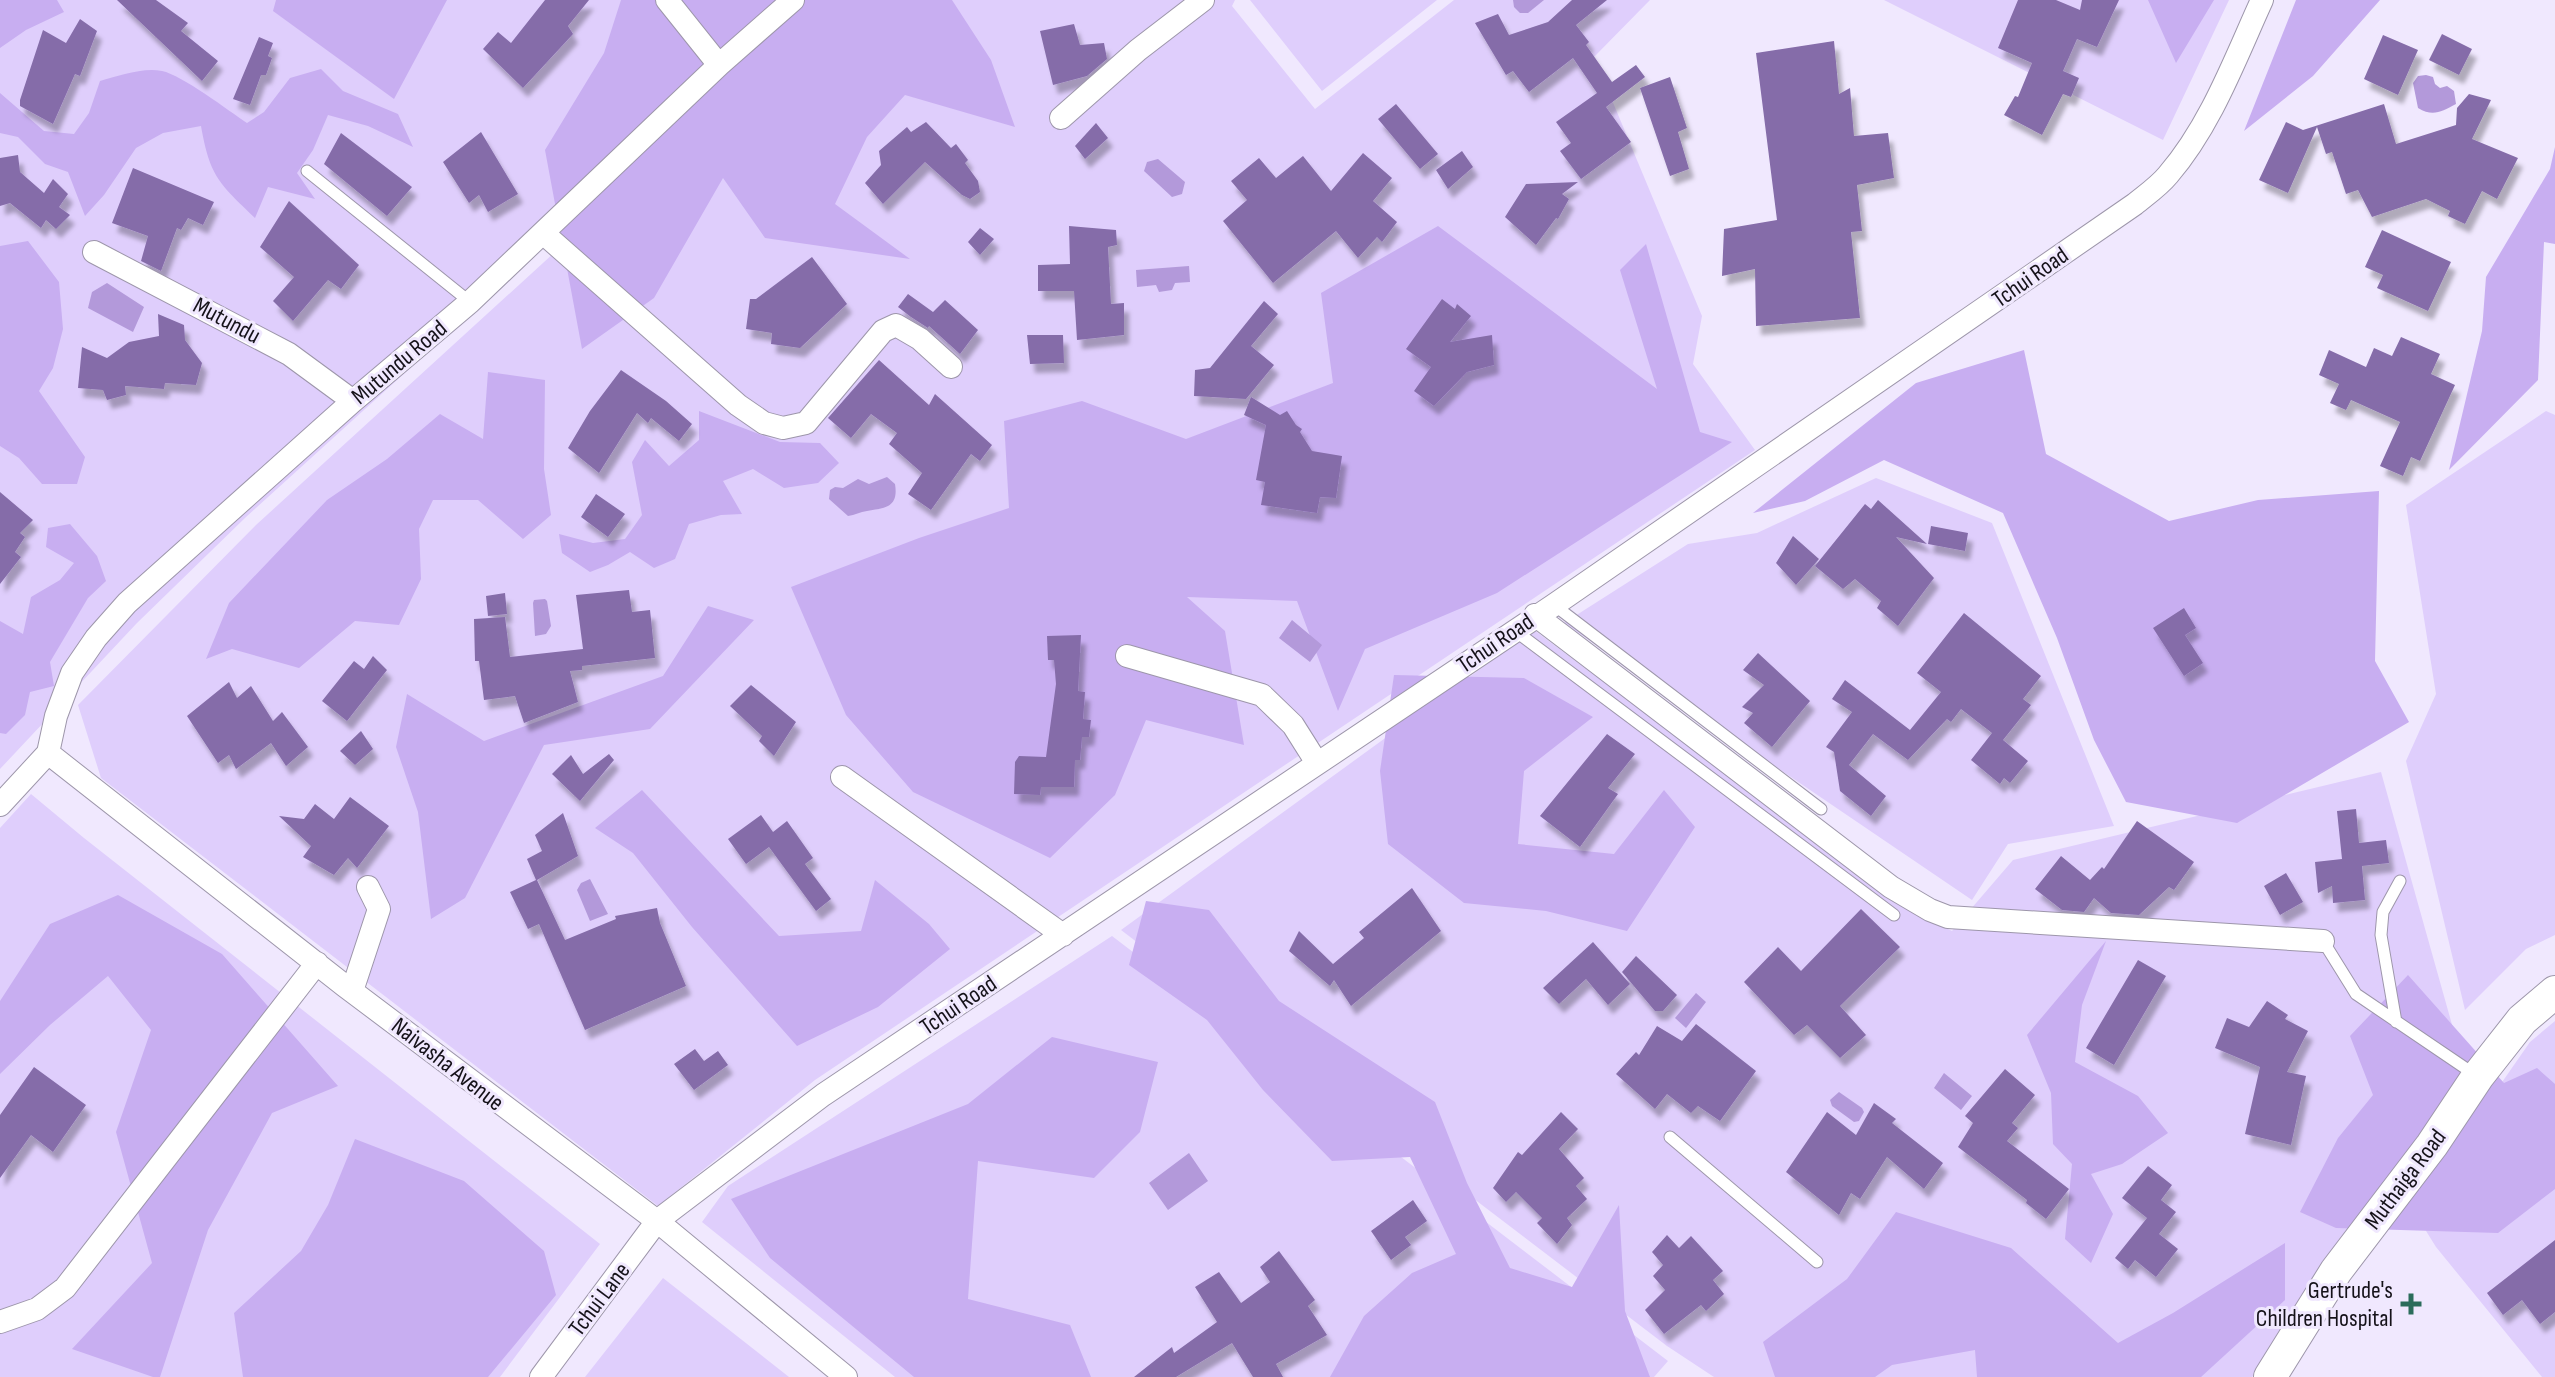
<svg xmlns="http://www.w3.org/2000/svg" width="2555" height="1377" viewBox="0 0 2555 1377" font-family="'Sofia Sans Condensed',sans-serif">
	<defs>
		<filter id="shadow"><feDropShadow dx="5" dy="9" stdDeviation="2" flood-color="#0004"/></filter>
	</defs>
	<rect width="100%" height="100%" fill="#f0e8fe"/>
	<path fill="#dfcefc" d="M0 0H816L246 517 137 623 0 769Z
		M831 0H1235L1232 6 1315 109 1454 0H1650L1594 57 1702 316 1693 364 1755 450 815 1080 658 1206 101 778 78 705 256 525Z
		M1250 0H1437L1322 91Z
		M1884 0H2229L2163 140Z
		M2546 411 2555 415V935L2526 949 2465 1010 2406 761 2436 694 2406 505Z
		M1876 478 1992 523 2114 826 2008 844 1972 900 1564 623 1688 544 1757 533Z
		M1534 630 1907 909 1952 931 2013 860 2381 772 2458 1046 2326 1271 2252 1377H1714L1667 1346 1121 930Z
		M31 794 84 838 600 1244 500 1377H0V828Z
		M1112 936 1668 1361 1654 1377H895L702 1222 728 1186Z
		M2555 1021V1377H2542L2436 1247 2413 1210 2530 1042Z
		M663 1278 789 1377H585Z"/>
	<path fill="#c8aef1" d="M0 0H57L64 12 26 30 0 48Z
		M276 0H447L394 99 273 11Z
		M621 0H952L991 60 1015 127 905 95 867 137 835 204 910 259 765 238 723 178 654 298 582 349 545 150 604 53Z
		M2148 0H2214L2176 63Z
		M2296 0H2380L2313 76 2244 131Z
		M321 69 343 91 398 114 413 147 368 126 328 115 313 150 297 173 315 199 268 187 255 218C219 183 210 177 201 126L163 133 136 148 104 195 85 216 68 172 45 164 18 137 0 133V93L44 131 74 134 89 113 100 81C118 76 143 67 162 71 182 75 229 111 247 123L264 112 290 78Z
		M2555 147V244L2544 242 2538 380 2449 470 2482 331 2486 277 2550 169Z
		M1438 226 1657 389 1620 270 1646 244 1700 432 1732 442 1497 593 1365 649 1338 711 1297 601 1187 597 1225 631 1244 745 1146 720 1115 795 1050 858 913 792 846 715 791 587 919 538 1009 508 1004 421 1082 401 1186 439 1333 383 1321 293Z
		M28 241 59 282 63 329 53 368 39 391 85 457 77 484H42L19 458 0 446V246Z
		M2024 350 2046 454 2169 521 2258 500 2379 491 2375 661 2409 722 2237 823 2126 802 2094 740 2057 638 2003 513 1884 460 1805 501 1753 513 1916 383Z
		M488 372 545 380 544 469 551 515 523 539 478 500H433L419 529 421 579 399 625 355 621 299 668 232 649 206 659 229 603 327 500 387 459 440 414 483 439Z
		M699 411 780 442 820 443 839 463 818 483 784 488 753 469 723 481 742 514 721 515 689 524 675 559 654 568 630 552 608 565 590 572 562 553 559 534 593 543 625 539 642 515 632 462 645 440 669 466 699 440Z
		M70 524 97 556 106 581 88 598 50 662 54 686 30 692 25 715 6 734 0 733V621L23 634 31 597 60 580 74 563 46 547 48 528Z
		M708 606 754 620 650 729 544 745 465 898 431 919 418 812 396 747 407 694 484 741 663 676Z
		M1394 675 1524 678 1593 717 1524 771 1518 844 1614 854 1664 790 1695 827 1627 931 1546 911 1464 903 1388 844 1380 771Z
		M642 790 779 936 861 931 875 880 929 924 950 949 878 1007 797 1046 692 927 633 853 595 828Z
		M118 895 222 954 338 1086 272 1113 208 1230 160 1377H153L72 1349 152 1263 116 1132 151 1030 108 976 50 1025 0 1074V1001L50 924Z
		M1146 901 1209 910 1279 1001 1435 1102 1467 1183 1510 1268 1572 1287 1619 1205 1625 1311 1650 1377H1330L1364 1316 1412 1273 1456 1254 1410 1157 1332 1161 1263 1090 1207 1020 1129 965Z
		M2106 941 2082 1005 2075 1062 2138 1096 2168 1133 2122 1164 2091 1174 2113 1214 2091 1263 2065 1239 2072 1164 2053 1144 2051 1093 2027 1035Z
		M2408 975 2504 1083 2537 1068 2555 1084V1189L2498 1233 2336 1228 2300 1212 2338 1138 2373 1095 2350 1036Z
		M1052 1037 1158 1062 1140 1132 1094 1178 978 1161 968 1299 1070 1325 1091 1377H914L770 1258 731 1199 968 1104Z
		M355 1139 464 1181 544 1251 556 1295 488 1377H243L234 1313 301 1251 328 1205Z
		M1896 1212 2011 1248 2118 1343 2173 1313 2285 1243V1300L2201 1377H1977L1975 1350 1892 1365 1875 1377H1775L1763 1342 1847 1279Z"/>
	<path fill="#b399da" d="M1513 0H1544L1528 13H1520L1514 7Z
		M2426 75 2433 77 2435 84 2440 88 2447 86 2454 91 2456 104C2441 112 2433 117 2418 108L2413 83 2418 76Z
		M1158 159 1185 182 1182 194 1172 197 1144 171 1147 162Z
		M1189 266 1190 282 1175 283 1172 290 1159 292 1156 285 1137 287 1136 270Z
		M107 283 144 307 133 332 88 308 92 292Z
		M887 477 895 484C899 508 884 508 867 511 860 512 855 515 848 516L829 499 830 490 835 487 843 488 858 479 869 484Z
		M545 599 547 601 551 626 546 634 535 636 533 603 534 600Z
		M1292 620 1322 645 1310 662 1279 638Z
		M590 879 608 914 590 921 577 890 581 883Z
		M1696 993 1706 1002 1686 1028 1675 1018Z
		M1944 1073 1972 1096 1961 1110 1934 1088Z
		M1839 1092 1862 1108 1864 1112 1859 1121 1854 1122 1832 1106 1830 1100Z
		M1189 1153 1208 1181 1168 1210 1149 1183Z"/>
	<path fill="#856ca9" filter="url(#shadow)" d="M117 0H156L188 23 181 31 218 61 202 81Z
		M545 0H589L568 26 573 34 523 88 483 49 498 32 511 43Z
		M1572 0H1607L1576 25 1589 42 1586 45 1612 82 1636 65 1645 77 1606 107 1631 142 1581 179 1560 151 1571 143 1556 122 1597 93 1573 58 1529 92 1513 71 1506 75 1475 23 1498 14 1509 35 1548 22Z
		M2018 0H2056L2080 10 2082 0H2119L2097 47 2077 39 2063 71 2079 78 2071 97 2063 94 2042 135 2004 115 2015 96 2018 97 2032 63 1998 48Z
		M80 19 97 31 80 76 75 74 53 124 20 106V100L43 30 66 43Z
		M1074 24 1080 45 1104 43 1107 59 1087 76 1053 85 1040 31Z
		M2442 34 2472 49 2459 75 2429 60Z
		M2383 35 2418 50 2398 95 2364 79Z
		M259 37 273 43 268 56 272 58 266 75H261L250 105 233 99Z
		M1834 41 1839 94 1850 88 1854 136 1888 133 1894 178 1857 185 1862 231 1851 232 1860 318 1756 326 1755 269 1722 276 1724 229 1777 220 1756 53Z
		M1670 77 1687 128 1678 132 1689 169 1670 176 1640 88Z
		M2469 94 2491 100 2472 139 2518 158 2497 199 2482 191 2465 224 2448 216 2450 211 2426 199 2372 217 2358 190 2346 194 2332 152 2326 154 2317 127 2288 193 2259 180 2286 122 2303 130 2384 104 2396 144 2456 125 2457 108Z
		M1396 104 1438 154 1420 169 1378 119Z
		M926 122 951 148 956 144 968 160 965 163 978 181 980 192 970 199 962 195 925 162 883 204 865 183 881 165 879 151 907 127 911 132Z
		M1096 123 1108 138 1085 159 1075 146Z
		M481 132 518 194 488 212 479 195 469 203 443 162Z
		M341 133 412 187 387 216 324 164Z
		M1462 151 1473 167 1448 189 1436 170Z
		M1363 153 1392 178 1373 201 1397 222 1382 242 1377 237 1358 258 1336 231 1273 283 1223 221 1247 200 1231 181 1259 158 1276 178 1303 156 1331 191Z
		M18 155 20 172 44 193 53 179 68 194 59 207 70 215 56 229 46 220 41 228 10 203 0 206V158Z
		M133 168 214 202 203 225 188 218 181 230 177 228 161 271 141 261 148 236 112 223Z
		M1578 182 1562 194 1569 199 1558 219 1556 218 1536 245 1505 217 1526 184Z
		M289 201 359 265 341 289 328 280 293 321 273 301 294 277 260 247Z
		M1069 226 1116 230 1117 245 1108 247 1111 304 1124 303V335L1077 340 1074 291H1038V265L1070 264Z
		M980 228 994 239 980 255 968 242Z
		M2382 230 2451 262 2428 311 2377 288 2383 275 2365 267Z
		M812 257 847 304 800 348 771 344 772 333 746 329 750 299H756Z
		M908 294 933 312 945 300 978 330 960 354 929 326 928 328 911 317 898 307Z
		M1442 299 1455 309 1457 304 1471 316 1450 342 1492 335 1494 365 1467 372 1434 406 1414 391 1431 367 1406 349Z
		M1264 301 1278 314 1251 346 1274 365 1246 399 1194 396 1195 370 1210 368Z
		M158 314 184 325 185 340 202 363 196 385 165 383 164 389 125 386 126 395 107 400 103 390 78 388 82 347 107 358 129 342 159 336Z
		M1027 335H1063L1064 363 1030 364Z
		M2401 337 2440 354 2431 374 2455 385 2420 461 2411 457 2403 476 2380 466 2400 422 2351 400 2346 410 2330 403 2339 384 2319 375 2329 350 2366 367 2374 348 2392 356Z
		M879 360 929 405 935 394 992 445 980 461 971 454 931 510 908 494 922 473 889 444 897 433 871 414 851 438 828 418Z
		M621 370 666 401 692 424 679 441 651 418 648 423 637 413 599 473 568 448 590 411Z
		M1251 397 1280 415 1287 411 1296 425 1302 429 1300 432 1312 451 1342 456 1336 498 1320 497 1317 513 1261 505 1265 482 1256 480 1266 425 1244 415Z
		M0 492 33 520 20 533 25 537 15 552 21 557 0 584Z
		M596 494 625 514 608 537 581 517Z
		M1878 500 1927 544 1896 537 1934 578 1898 626 1877 608 1881 601 1855 579 1843 589 1815 566 1865 504 1871 509Z
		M1931 526 1968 533 1965 551 1928 544Z
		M1793 536 1819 559 1796 585 1776 563Z
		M629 590 632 612 650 610 655 658 582 666V670L570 671 578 702 524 723 515 696 484 700 479 661H475L474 619 505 617 510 657 583 649 576 595Z
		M505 593 507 614 488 616 486 596Z
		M2184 608 2196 628 2185 635 2203 663 2184 676 2153 628Z
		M1964 613 2041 676 2023 699 2031 705 2003 740 2028 761 2010 783 2004 778 2000 784 1971 760 1992 733 1961 709 1951 722 1947 719 1908 760 1873 734 1849 765 1886 796 1871 816 1840 791 1834 752 1826 747 1852 712 1832 699 1845 680 1910 730 1941 692 1917 673Z
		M1081 635 1078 691 1085 692 1083 719 1091 720 1089 737H1082L1080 760H1075L1074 787H1041L1040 795 1014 794 1015 762 1019 756 1046 757 1056 684 1054 660H1048L1047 636Z
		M1758 653 1810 701 1772 747 1744 723 1753 713 1742 707 1764 685 1743 670Z
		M373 656 387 670 347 721 322 701 354 661 364 669Z
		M229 682 237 698 251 686 273 721 282 712 308 747 286 766 271 743 236 769 229 755 218 763 187 716Z
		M751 685 796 722 774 756 759 741 762 736 730 706Z
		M361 731 373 749 355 765 340 751Z
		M1607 734 1635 754 1608 788 1618 794 1580 847 1540 816Z
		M609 754 614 760 580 801 552 774 571 755 583 774Z
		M350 797 389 826 357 868 348 858 334 875 303 857 311 846 279 816 304 819 315 804 334 819Z
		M2356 809 2359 843 2386 840 2389 863 2362 866 2365 900 2333 903 2332 886 2318 893 2315 862 2342 859 2337 811Z
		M563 813 578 856 537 880 565 940 616 919 615 916 657 908 660 923 686 986 585 1030 539 924 528 929 510 892 536 880 527 859 542 851 535 835Z
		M761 815 773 832 787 821 813 858 805 864 831 899 816 911 769 847 746 864 728 839Z
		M2137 821 2194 862 2174 890 2169 887 2139 915 2111 913 2094 898 2084 912 2062 910 2035 889 2061 856 2090 880 2102 867 2104 869Z
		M2286 873 2303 902 2280 915 2264 886Z
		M1412 888 1441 931 1351 1006 1334 980 1330 986 1289 951 1299 931 1333 964 1364 938 1359 932Z
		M1861 909 1900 947 1840 1006 1866 1035 1840 1058 1807 1025 1794 1035 1744 982 1778 947 1801 971Z
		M1593 942 1630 984 1608 1005 1586 979 1559 1004 1543 988Z
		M1636 956 1677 995 1663 1011H1655L1622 972Z
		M2138 960 2166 976 2114 1065 2086 1048Z
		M2267 1001 2288 1015 2285 1019 2308 1031 2287 1072 2306 1076 2291 1145 2245 1134 2260 1067 2215 1048 2227 1018 2249 1027Z
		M1696 1024 1756 1071 1720 1121 1698 1106 1691 1113 1667 1094 1655 1109 1616 1074 1636 1052 1639 1055 1657 1026 1682 1041Z
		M695 1049 704 1061 718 1051 728 1065 694 1090 674 1064Z
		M34 1067 86 1105 53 1152 31 1135 0 1178V1115Z
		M2005 1069 2035 1095 2012 1123 2018 1128 2007 1141 2069 1189 2046 1219 2026 1203 2027 1200 1958 1147 1973 1123 1965 1116Z
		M1874 1103 1896 1119 1892 1123 1943 1163 1924 1189 1887 1157 1860 1199 1851 1193 1839 1215 1786 1172 1827 1112 1856 1135Z
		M1561 1112 1578 1129 1559 1149 1584 1178 1576 1186 1587 1199 1567 1218 1572 1225 1557 1244 1537 1223 1542 1218 1516 1192 1506 1202 1493 1188 1518 1152 1522 1155Z
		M2148 1166 2172 1185 2161 1200 2176 1212 2159 1234 2178 1249 2156 1277 2135 1260 2128 1269 2115 1258 2147 1218 2122 1198Z
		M1413 1200 1427 1221 1405 1237 1411 1245 1391 1260 1371 1231Z
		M1667 1235 1679 1248 1691 1236 1723 1271 1713 1280 1724 1294 1706 1311 1701 1305 1664 1334 1645 1310 1665 1290 1653 1276 1663 1265 1652 1252Z
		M2555 1240V1312L2540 1324 2522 1300 2503 1315 2487 1293Z
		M1279 1251 1315 1300 1308 1306 1327 1335 1276 1364 1283 1377H1253L1232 1343 1176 1377H1134L1172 1347 1174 1353 1217 1322 1195 1287 1219 1272 1241 1303 1270 1282 1260 1267Z"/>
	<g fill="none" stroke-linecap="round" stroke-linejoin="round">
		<defs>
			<path id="lane" d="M307 171 470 302
				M1554 605 1821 809
				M1514 630 1894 915
				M2323 941 2356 994 2474 1074
				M2396 1022 2381 935 2383 912 2400 881
				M1670 1137 1817 1262"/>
			<path id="street" d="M667 0 719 65
				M1061 118 1138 50 1203 0
				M543 233 738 405 764 423 783 428 806 423 883 331 896 325 920 339 951 367
				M94 252 289 354 353 401
				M1535 615 1891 887 1930 910 1948 917 2323 941
				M1127 656 1262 695 1293 725 1317 763
				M48 753 345 986 657 1221 846 1377
				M842 777 1063 935
				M0 805 48 753 56 716 72 673 96 638 127 603 353 401 470 302 719 65 793 0
				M352 991 379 909 368 887
				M0 1322 37 1309 65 1288 317 963
				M541 1377 657 1221 823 1095 1554 605 2135 204C2146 195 2159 186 2168 175 2211 125 2235 59 2262 0"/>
			<path id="secondary" d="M2270 1377 2336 1271 2432 1145 2478 1076 2522 1020 2555 992"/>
		</defs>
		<use href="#lane" stroke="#9d96aa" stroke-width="13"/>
		<use href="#street" stroke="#9d96aa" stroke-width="24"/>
		<use href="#secondary" stroke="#9d96aa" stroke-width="34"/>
		<use href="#lane" stroke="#fff" stroke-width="11"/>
		<use href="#street" stroke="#fff" stroke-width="22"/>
		<use href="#secondary" stroke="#fff" stroke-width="32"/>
	</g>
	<path fill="#2b6c5b" stroke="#f0e8fe" stroke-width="3" d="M2407 1292h8v8h8v8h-8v8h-8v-8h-8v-8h8z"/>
	<g text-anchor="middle" stroke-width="6" stroke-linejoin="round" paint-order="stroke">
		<g font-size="24" fill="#151219" stroke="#f0e8fe">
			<text transform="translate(2030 277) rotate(-35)" y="8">Tchui Road</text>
			<text transform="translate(227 320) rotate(28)" y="8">Mutundu</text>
			<text transform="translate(399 362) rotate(-40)" y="8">Mutundu Road</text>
			<text transform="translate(1495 643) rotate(-34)" y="8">Tchui Road</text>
			<text transform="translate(958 1005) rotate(-34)" y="8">Tchui Road</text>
			<text transform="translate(448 1064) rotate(38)" y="8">Naivasha Avenue</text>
			<text transform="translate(2405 1179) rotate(-53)" y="8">Muthaiga Road</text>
			<text transform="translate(599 1299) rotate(-53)" y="8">Tchui Lane</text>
		</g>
		<g font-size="24" fill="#151219" stroke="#f0e8fe" text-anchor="end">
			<text x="2393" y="1298">Gertrude's<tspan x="2393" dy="28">Children Hospital</tspan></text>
		</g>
	</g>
</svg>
